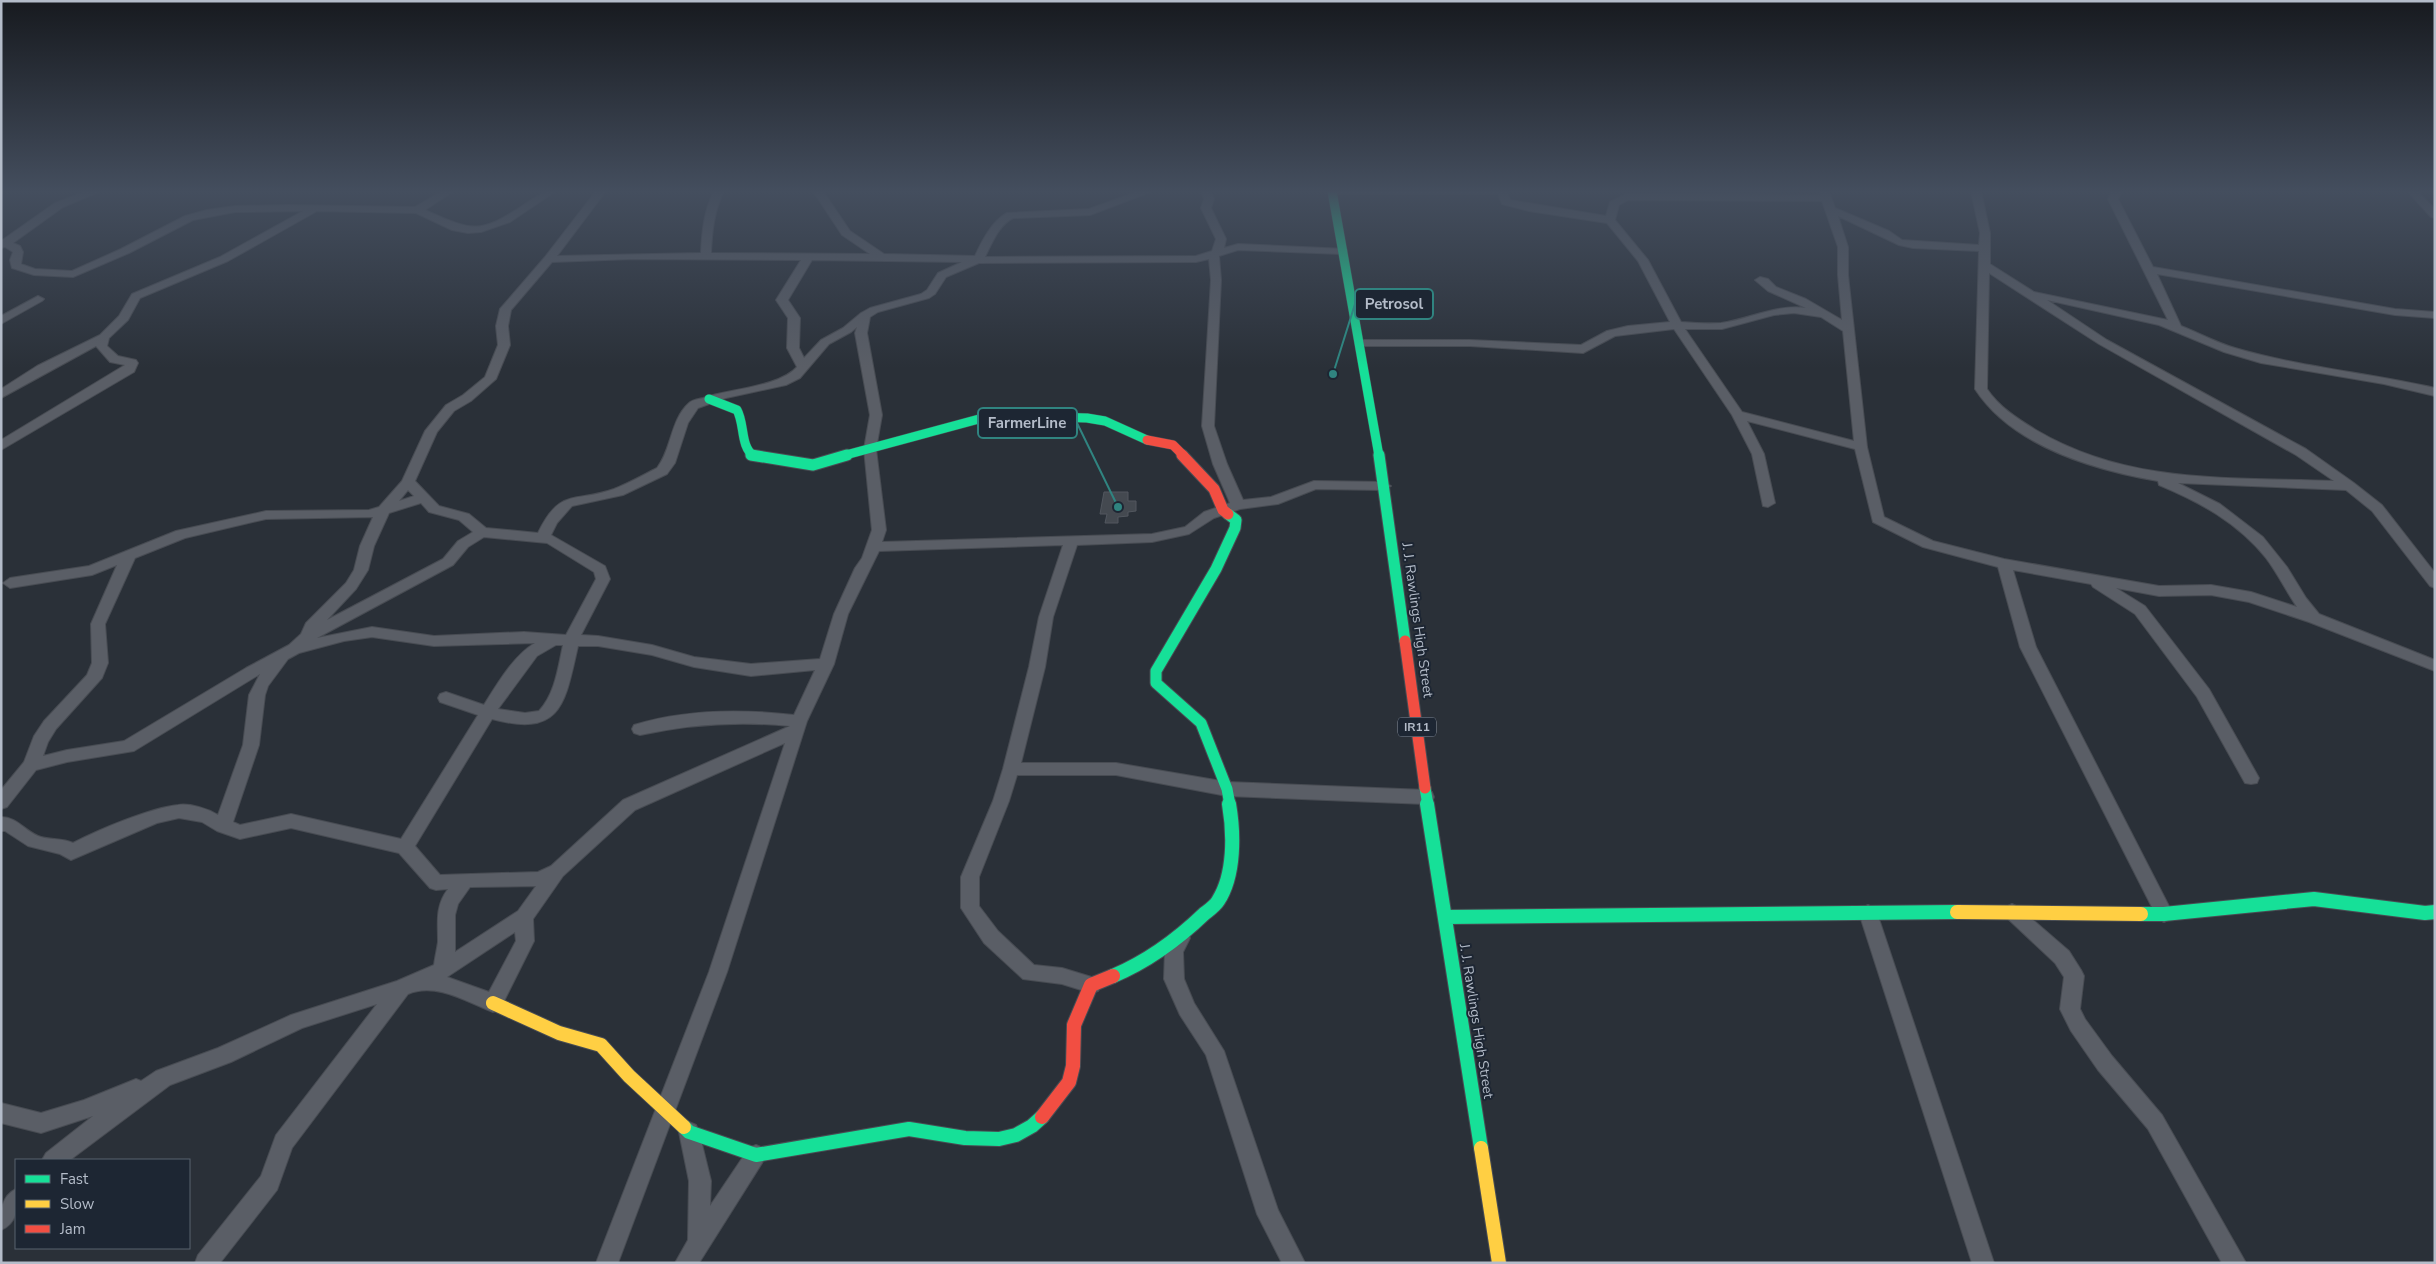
<svg xmlns="http://www.w3.org/2000/svg" width="2436" height="1264" viewBox="0 0 2436 1264" font-family="'Nunito Sans',sans-serif">
	<rect width="100%" height="100%" fill="#2a3038"/>
	<path fill="#444950" stroke="#52575f" d="M1104 492H1128V501H1136V511L1128 512V516L1118 517V523H1105L1107 514H1100Z"/>
	<g fill="none" stroke-linecap="round" stroke-linejoin="round">
		<defs>
			<path id="street" d="M87 191H101L63 207 13 243 20 246 23 252 21 264 35 269 72 271 121 249 185 216 207 210 235 206 287 205 415 207 442 191H454L425 210C473 231 479 235 525 204 536 197 543 191 556 191L510 222 481 232 468 233 452 230 416 213 317 211 228 261 140 298 128 320 109 338 107 346 118 356 136 360 138 363 134 372 1 450V440L125 365 110 362 96 346 1 398V389L37 366 100 335 119 316 132 294 220 257 303 211 235 212 193 220 129 253 73 277 34 275 12 268 10 260 13 252 5 247 1 248V241L55 203Z
				M596 191H606L557 256 701 253C702 231 704 211 714 191H724C714 211 712 231 711 253L870 254 842 235 813 191H823L850 231 884 254 975 256C982 241 992 221 1007 213L1089 209 1139 191H1153L1090 215 1013 218C999 225 992 243 985 257L1196 256 1212 251 1216 239 1201 208 1204 199 1201 191H1211L1214 199 1211 208 1226 239 1224 248 1238 244 1346 249 1347 251 1342 254 1238 250 1219 256 1221 280 1214 426 1227 464 1243 500 1271 497 1314 481 1384 482 1391 486 1384 490 1316 489 1278 504 1240 509 1214 518 1189 534 1152 542 1077 545 1053 617 1045 667 1021 763H1116L1227 782 1426 790 1432 792 1434 797 1432 802 1426 804 1227 796 1116 775H1017L1009 801 979 877V906L998 931 1034 965 1062 968 1098 979 1101 985 1098 991 1091 993 1062 984 1023 979 984 943 961 908V877L993 801 1003 769 1029 667 1039 617 1063 545 879 551 848 614 834 664 807 721 727 972 618 1263H596L709 972 785 743 635 810 563 876 533 919 534 941 500 1009 493 1012C467 1002 436 982 408 994L292 1148 277 1190 220 1263H195L198 1255 261 1176 276 1135 377 1004 302 1028 231 1062 170 1085 70 1160H42L46 1153 93 1116 41 1133 1 1123V1103L41 1113 84 1100 136 1079 141 1081 156 1071 218 1048 291 1015 397 981 434 965C435 957 437 949 438 942 438 922 435 906 448 889L436 890 430 888 399 853 291 828 240 839 217 831 202 822 179 818 157 823 71 860 60 854 28 846 5 831H1V817C18 817 25 832 41 837 51 840 63 838 73 843 98 830 150 808 178 805 190 803 208 809 218 815L243 745 249 695 260 674 134 751 67 762 36 770 7 807 1 809V790L24 762 34 736 44 721 87 675 92 663 91 624 117 565 92 575 10 588 3 583 10 578 89 566 176 531 266 511 369 510 379 507 402 481 425 431 446 405 463 395 485 377 498 345 496 326 500 309 545 257ZM632 259 801 260 776 300 788 318 787 348 797 367C779 387 729 389 703 398 699 399 692 400 689 403 670 420 672 449 657 468 643 475 629 483 614 489 575 503 560 487 538 533L486 528 469 514 439 506 415 481 437 432 454 411 471 401 496 379 510 345 508 326 511 310 552 262ZM1209 259 1211 280 1202 426 1213 464 1230 503 1204 512 1185 527 1152 534 882 542 886 530 876 449 882 415 867 333 870 317 878 312 929 298 935 294 946 277 979 263 1196 262ZM812 260 962 262 938 273 927 290 921 294 870 308 861 313 843 328 821 340 804 358 799 348 800 318 788 300ZM857 327 855 333 870 415 864 449 872 530 862 558 855 568 834 614 820 659 751 664 694 657 652 645 598 636 581 635 610 579 605 566 551 535 557 523 572 506 623 495 667 474 675 463 688 423 698 408 726 398 786 385 800 378 829 344 851 332ZM408 490 414 496 399 501ZM421 503 429 512 459 520 473 532 458 541 443 559 327 620 356 589 368 570 374 546 389 513ZM373 517 360 546 354 570 346 583 306 623 301 634 289 645 246 668 124 741 67 750 43 756 48 742 56 729 102 678 108 663 105 624 135 558 185 538 266 519ZM484 537 547 543 594 572 596 579 566 635 524 632 434 636 372 627 317 638 453 565 468 547ZM372 637 434 646 535 643C514 655 497 684 484 705L446 692 440 694 438 698 440 702 478 715 401 839 291 814 240 825 233 822 259 745 265 695 268 686 288 659 299 653 344 641ZM556 645H563C558 668 555 694 539 711L525 713 498 709 537 656ZM578 646H598L652 655 694 667 751 676 815 670 794 715C741 709 686 709 634 725L632 729 634 733 640 735C690 724 739 721 790 726L623 800 551 866 538 872 440 875 415 846 492 719C562 738 565 703 578 646ZM536 886 518 911 455 952V915L458 904 470 887ZM515 932 516 941 489 992 447 977Z
				M1327 191H1507L1510 200 1606 216 1610 202 1626 194 1820 195 1819 191H1829L1835 208 1889 231 1902 240 1979 245 1980 233 1971 191H1981L1990 233V264L2034 292 2168 320 2108 199 2112 191H2122L2118 199 2153 267 2395 309 2435 312V318L2395 315 2157 274 2181 326C2199 333 2217 343 2235 348 2300 367 2369 373 2435 388V396L2384 384 2261 363 2224 352 2159 325 2047 300 2107 340 2306 449 2354 483 2382 505 2435 573V588L2430 586 2372 511 2346 490 2178 483 2220 504 2263 537 2287 567 2306 598 2319 614 2435 660V671L2309 622 2249 602 2211 595 2159 596 2116 588 2145 606 2209 689 2259 778 2257 783 2251 784 2245 783 2197 697 2135 614 2093 587 2091 584 2013 570 2036 647 2173 914 2170 919 2164 922 2158 919 2020 647 1998 567 1923 547 1873 522 1855 449 1747 421 1764 454 1775 503 1768 507 1763 506 1752 454 1732 415 1674 329 1615 336 1583 353 1470 346H1361L1355 343 1361 340H1470L1581 345 1607 331 1628 326 1670 322 1638 261 1607 223 1529 211 1502 204 1498 194H1332ZM1628 200 1822 201 1838 247V275L1842 320 1806 299 1776 287 1768 279 1760 277 1755 280 1768 291 1806 308C1775 304 1750 319 1721 323 1708 324 1694 323 1681 322L1648 260 1615 220 1619 205ZM1838 216 1899 245 1913 248 1979 251 1975 389C2012 446 2094 470 2158 481L2159 485C2200 502 2238 523 2266 558 2278 574 2286 591 2297 607L2251 592 2211 585 2159 586 2004 559 1933 541 1884 517 1867 447 1848 275V247ZM1989 273 2099 344 2296 455 2334 481C2230 477 2129 485 2036 430 2018 419 1999 407 1987 389ZM1794 313 1821 317 1843 331 1854 441 1742 412 1685 329H1722L1774 315Z
				M2407 191H2417L2435 209V218L2431 217Z
				M38 296 44 299 42 301 1 324V316Z
				M2012 904 2018 907 2069 951 2081 970 2084 976 2080 1009 2085 1019 2112 1056 2162 1115 2246 1263H2222L2148 1129 2098 1070 2071 1031 2060 1009 2064 977 2055 963 2006 917 2003 912 2006 907Z
				M1868 905 1874 908 1877 913 1994 1263H1972L1859 913 1862 908Z
				M1181 930 1188 932 1190 938 1183 952 1184 979 1194 1003 1224 1051 1278 1210 1305 1263H1282L1257 1214 1206 1055 1180 1015 1164 979 1165 951 1174 932Z
				M689 1122 696 1125 699 1132 711 1181 710 1206 749 1148 756 1145 763 1148 767 1155 699 1263H675L688 1240 689 1181 679 1132 682 1125Z
				M16 1189C17 1206 19 1222 1 1230 1 1213 0 1197 16 1189Z"/>
			<path id="fast-far2" d="M1332 191 1379 456
				M709 399 737 410C745 424 740 447 754 456
				M842 456 979 419 1017 416 1087 418 1105 421 1147 440"/>
			<path id="fast-far1" d="M751 455 813 465 847 455
				M1379 455 1405 641
				M1228 514 1236 520 1235 528 1216 569 1156 671V683L1201 723 1227 789 1230 805
				M1425 788 1428 805"/>
			<path id="fast" d="M1427 804 1481 1148
				M2141 914H2164L2314 899 2425 913 2435 912
				M1446 917 1957 912
				M1113 976C1146 962 1178 939 1204 914 1209 910 1215 906 1218 901 1235 875 1234 833 1229 804
				M684 1127 689 1132 756 1155 909 1129 965 1138 999 1139 1016 1135 1032 1126 1042 1117"/>
			<path id="slow" d="M1957 912 2141 914
				M493 1003 559 1033 601 1045 629 1076 684 1127
				M1481 1148 1499 1263"/>
			<path id="jam-far2" d="M1147 440 1173 445 1184 456"/>
			<path id="jam-far1" d="M1182 455 1214 489 1223 510 1228 514
				M1405 641 1425 788"/>
			<path id="jam" d="M1042 1117 1069 1082 1073 1066 1074 1025 1091 985 1113 976"/>
		</defs>
		<use href="#street" stroke="#484c53" stroke-width="2"/>
		<use href="#fast-far2" stroke="#484c53" stroke-width="10"/>
		<use href="#fast-far1" stroke="#484c53" stroke-width="13"/>
		<use href="#fast" stroke="#484c53" stroke-width="16"/>
		<use href="#slow" stroke="#484c53" stroke-width="16"/>
		<use href="#jam-far2" stroke="#484c53" stroke-width="10"/>
		<use href="#jam-far1" stroke="#484c53" stroke-width="13"/>
		<use href="#jam" stroke="#484c53" stroke-width="16"/>
		<use href="#street" fill="#5a5e66" fill-rule="evenodd"/>
		<use href="#fast-far2" stroke="#16e098" stroke-width="9"/>
		<use href="#fast-far1" stroke="#16e098" stroke-width="11"/>
		<use href="#fast" stroke="#16e098" stroke-width="14"/>
		<use href="#slow" stroke="#ffcf43" stroke-width="14"/>
		<use href="#jam-far2" stroke="#f24e42" stroke-width="9"/>
		<use href="#jam-far1" stroke="#f24e42" stroke-width="11"/>
		<use href="#jam" stroke="#f24e42" stroke-width="14"/>
	</g>
	<linearGradient id="sky" x2="0" y2="1"><stop stop-color="#171a1f"/><stop offset="0.52" stop-color="#444e5e"/><stop offset="1" stop-color="#444e5e" stop-opacity="0"/></linearGradient>
	<rect width="2436" height="368" fill="url(#sky)"/>
	<g text-anchor="middle" stroke-width="4" stroke-linejoin="round" paint-order="stroke">
		<rect fill="#1d2633" stroke="#878f9c" stroke-width="1" x="1398" y="717.5" width="38" height="19" rx="4"/>
		<g font-size="12" font-weight="bold" fill="#b4bcc9">
			<text x="1417" y="731">IR11</text>
		</g>
		<g font-size="14" fill="#b4bcc9" stroke="#1d2633">
			<text transform="translate(1418 620) rotate(82)" y="5">J. J. Rawlings High Street</text>
			<text transform="translate(1477 1021) rotate(81)" y="5">J. J. Rawlings High Street</text>
		</g>
	</g>
	<path fill="none" stroke="#308480" stroke-width="2" d="M1333 374L1355 304M1118 507L1077 423"/>
	<g fill="#308480" stroke="#1d2633" stroke-width="2">
		<circle cx="1333" cy="374" r="5"/>
		<circle cx="1118" cy="507" r="5"/>
	</g>
	<g fill="#1d2633" stroke="#308480" stroke-width="2">
		<rect x="1355" y="289" width="78" height="30" rx="5"/>
		<rect x="978" y="408" width="99" height="30" rx="5"/>
	</g>
	<g font-size="15" text-anchor="middle" font-weight="bold" fill="#b4bcc9">
		<text x="1394" y="309">Petrosol</text>
		<text x="1027" y="428">FarmerLine</text>
	</g>
	<rect width="2436" height="1264" fill="none" stroke="#b4bcc9" stroke-width="5"/>
	<rect x="15" y="1159" width="175" height="90" fill="#1d2633" stroke="#59626f"/>
	<rect x="25" y="1175" width="25" height="8" fill="#16e098" stroke="#59626f"/>
	<text x="60" y="1184" font-size="15" fill="#b4bcc9">Fast</text>
	<rect x="25" y="1200" width="25" height="8" fill="#ffcf43" stroke="#59626f"/>
	<text x="60" y="1209" font-size="15" fill="#b4bcc9">Slow</text>
	<rect x="25" y="1225" width="25" height="8" fill="#f24e42" stroke="#59626f"/>
	<text x="60" y="1234" font-size="15" fill="#b4bcc9">Jam</text>
</svg>
